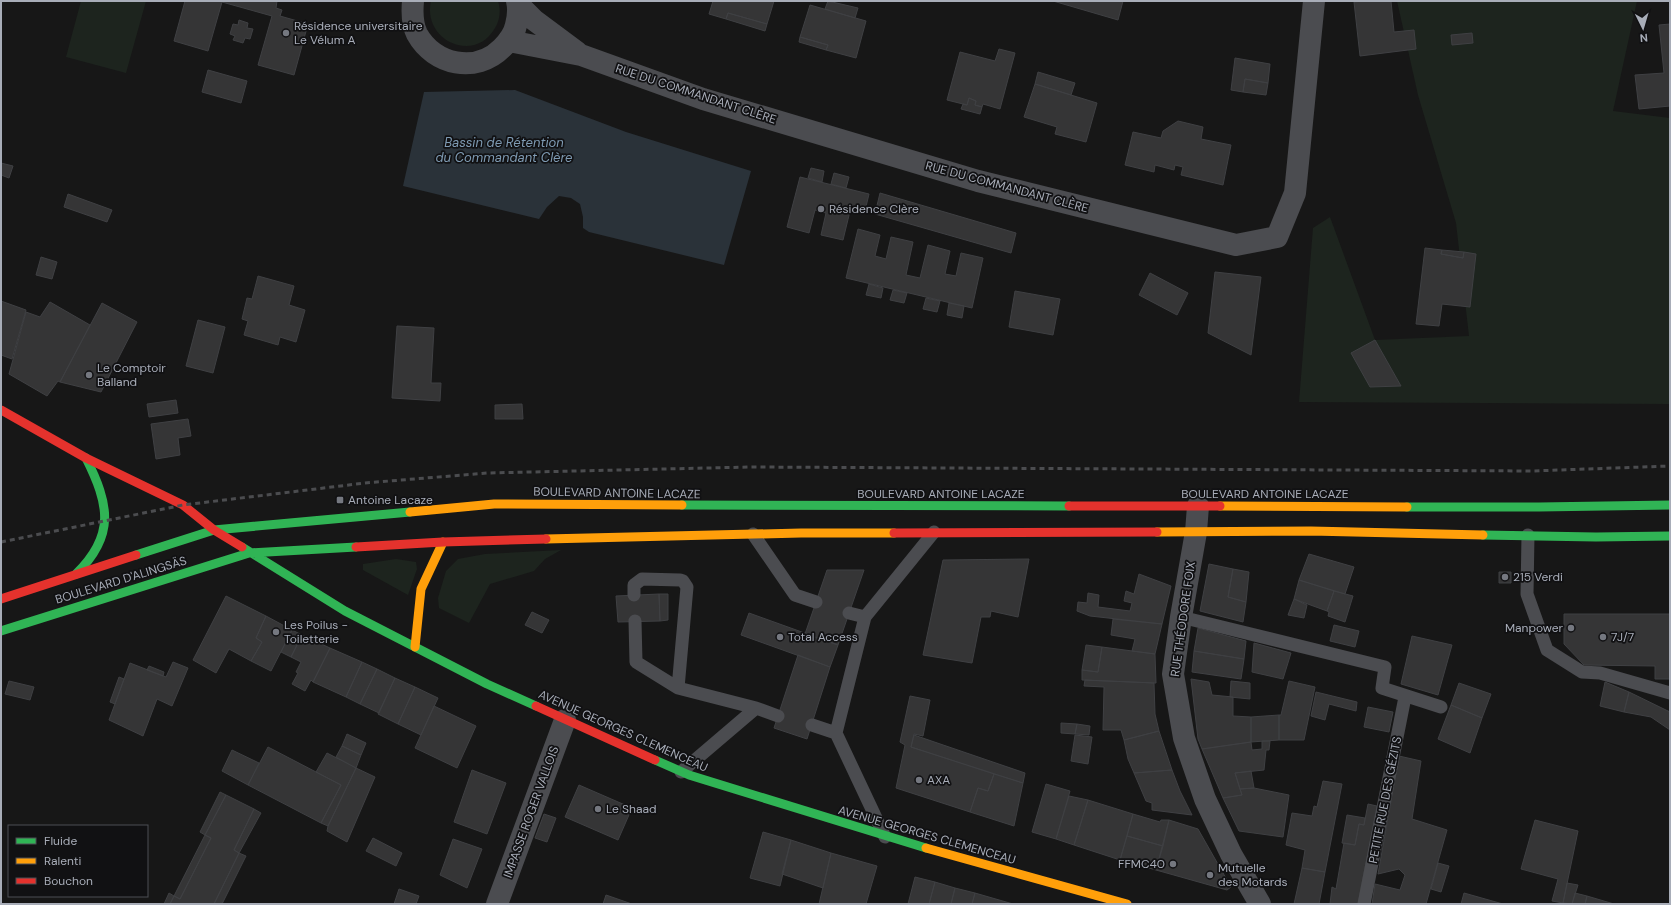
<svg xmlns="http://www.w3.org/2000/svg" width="1671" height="905" viewBox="0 0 1671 905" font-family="'DM Sans',sans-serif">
	<rect width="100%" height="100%" fill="#171717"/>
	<path fill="#1d241e" d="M81 1H146L126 73 66 57Z
		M431 1H498C501 10 500 20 495 28 475 64 422 41 431 1Z
		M1397 1H1637L1613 111 1670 118V404L1299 402 1313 228 1330 217 1375 340 1469 336 1456 223 1418 95Z
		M561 550 545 559 534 571 490 584 469 623 439 608 438 598 446 571 458 559 485 554Z
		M396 559 416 562 417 569 408 595 363 570V564Z"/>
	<path fill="#2a3239" d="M515 90 626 132 751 171 724 265 589 232 583 228V217L580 204 571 198 559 196 547 207 539 219 403 186 424 92Z"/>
	<path fill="#353536" stroke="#3f4043" d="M185 1H277L276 8 282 10 280 16 308 24 294 75 258 65 272 16 222 2 208 51 174 41Z
		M713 1H774L767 24 728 13 726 19 709 14Z
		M828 1 858 8 855 18 825 9Z
		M1053 1H1123L1118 20Z
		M1364 1H1391L1394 32 1414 30 1416 49 1360 56 1354 2Z
		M810 5 866 21 856 58 826 50 828 45 800 37Z
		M728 13 767 24 765 31 726 19Z
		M239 20 248 23 247 28 253 29 250 39 245 38 243 43 233 40 235 36 230 34 233 24 238 25Z
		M1670 24V106L1639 109 1635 75 1664 73 1659 25Z
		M1472 33 1473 43 1452 45 1451 35Z
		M800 37 828 45 826 50 799 42Z
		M999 49 1015 53 1000 109 983 104 982 107 975 105 976 101 969 98 967 105 947 100 960 52 995 61Z
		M1235 58 1270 64 1268 83 1245 79 1243 92 1231 90Z
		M208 70 247 81 241 103 202 92Z
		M1038 72 1075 83 1071 95 1035 84Z
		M1245 79 1268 83 1266 95 1243 92Z
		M1035 84 1097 103 1086 142 1055 134 1057 127 1024 117Z
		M969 98 976 101 975 105 982 107 980 114 961 109 963 104 967 105Z
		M1178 121 1203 127 1201 139 1231 145 1223 185 1181 175 1183 167 1175 165 1174 170 1155 165 1154 172 1125 165 1133 132 1161 138 1163 131Z
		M1 163 13 166 9 178 1 175Z
		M811 168 824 171 822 182 808 178Z
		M834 173 849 177 846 188 831 184Z
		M800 177 869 194 865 211 851 207 843 240 821 235 826 213 815 210 809 233 787 227Z
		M880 193 1016 233 1011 253 875 214Z
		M68 194 112 210 107 222 64 207Z
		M858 229 880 235 875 256 886 259 891 237 913 242 906 275 920 278 928 245 950 251 945 274 956 276 961 253 983 258 972 308 846 278Z
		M1425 248 1442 250 1441 254 1463 258 1464 252 1476 254 1470 307 1442 304 1439 326 1416 324Z
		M1442 250 1464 252 1463 258 1441 254Z
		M41 257 57 262 52 279 36 275Z
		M1215 272 1261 277 1251 355 1208 333Z
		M1150 273 1188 293 1177 315 1139 295Z
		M258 276 294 286 289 305 305 310 296 342 280 337 278 345 244 335 248 321 242 319 247 298 252 299Z
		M869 284 883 288 881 298 866 295Z
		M893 290 907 293 904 303 890 300Z
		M1015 291 1060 299 1053 335 1009 327Z
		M926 298 940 301 937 312 923 309Z
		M1 301 26 310 12 359 1 355Z
		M50 302 90 325 60 382 58 381 47 396 9 374 26 312 40 317Z
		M102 303 137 322 101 392 60 382Z
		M949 303 964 306 962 318 947 315Z
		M198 320 225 327 213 373 186 366Z
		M397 326 434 328 431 383H441L440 401 392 398Z
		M1375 340 1401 386 1370 387 1351 353Z
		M176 400 178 413 149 417 147 404Z
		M522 404 523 419H495V405Z
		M188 419 191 436 178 438 180 455 156 459 151 424Z
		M1309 554 1354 567 1345 594 1299 580Z
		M1029 559 1018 617 991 611 990 617H981L972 663 923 655 943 560Z
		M1209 564 1233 569 1228 597 1246 602 1243 622 1200 611Z
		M1233 569 1249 572 1246 602 1228 597Z
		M827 570H864L838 645 805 634Z
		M1499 572H1511V583H1499Z
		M1139 574 1171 586 1162 624 1090 616 1077 611 1078 602 1087 603 1088 593 1099 595 1098 607 1130 611 1132 603 1124 601 1126 591 1134 594Z
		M1299 580 1334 591 1327 611 1294 599Z
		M1334 591 1353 596 1345 622 1328 616 1329 612 1327 611Z
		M659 594H668V620L660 621Z
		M659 594 660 621 618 622 616 596Z
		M226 596 266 616 256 638 262 642 251 661 229 649 216 673 193 660Z
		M1294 599 1307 605 1304 618 1288 615Z
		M532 612 549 620 542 633 525 625Z
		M749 613 838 645 830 667 741 635Z
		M1564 614H1670V679H1655V666L1584 665 1564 644Z
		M266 616 292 630 271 671 251 661 262 642 256 638Z
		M1113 619 1162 624 1155 654 1132 651 1135 639 1111 635Z
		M1334 625 1359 631 1355 647 1330 641Z
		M1198 628 1246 641 1244 659 1194 651Z
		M292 630 302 635 291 657 281 652Z
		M302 635 330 648 313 682 311 680 305 691 292 684 298 673 296 672 301 662 291 657Z
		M1412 636 1452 645 1438 695 1401 684Z
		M1254 643 1291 653 1283 679 1252 672Z
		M1086 645 1102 647 1098 672 1082 670Z
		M1102 647 1155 654 1156 683 1082 680V670L1098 672Z
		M330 648 362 662 346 697 313 682Z
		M1194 651 1244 659 1241 679 1192 672Z
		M798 655 830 667 807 739 774 728Z
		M173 662 188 668 172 706 157 699 143 736 109 720 130 663 166 677Z
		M362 662 377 669 360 704 346 697Z
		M149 666 164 672 163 676 147 670Z
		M377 669 395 678 379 713 360 704Z
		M119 677 124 679 115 704 110 702Z
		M395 678 415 687 398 724 378 714Z
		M1191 679 1209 682 1212 695 1233 697V716L1251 717V742L1202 749 1198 739Z
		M1085 680 1154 683 1155 714 1159 731 1124 740 1121 730H1103L1104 687 1084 686Z
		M9 681 34 687 30 700 5 694Z
		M1231 681 1250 683V699L1230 697Z
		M1289 681 1315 687 1304 740H1279V715H1281Z
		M1605 682 1629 692 1624 712 1600 706Z
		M1459 683 1491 694 1482 718 1451 705Z
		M415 687 438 698 421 735 398 724Z
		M1316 692 1357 702 1356 711 1329 704 1325 720 1311 716Z
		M1629 692 1670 712V730L1651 717 1624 712Z
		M910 696 930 700 923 736 914 734 911 747 994 774 988 791 978 788 970 812 896 788 905 745 900 742Z
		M1451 705 1482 718 1470 753 1438 739Z
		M434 706 476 726 457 768 415 748Z
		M1368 707 1393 712 1389 732 1364 727Z
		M1279 715V740L1251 742V717Z
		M1061 723 1077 724 1075 734 1061 733Z
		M1077 724 1090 726 1089 735 1075 734Z
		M1159 731 1172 770 1134 773 1128 759 1124 740Z
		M347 734 366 743 361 755 342 746Z
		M914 735 1025 773 1023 783 911 747Z
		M1075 735 1092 737 1088 764 1071 761Z
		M1262 741H1270L1269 750H1266L1264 770 1235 773 1242 795 1223 798 1202 749 1251 742 1252 750 1262 749Z
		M342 746 361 755 356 768 336 757Z
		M268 747 341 785 321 823 248 785Z
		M232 750 259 763 248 785 222 771Z
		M327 753 356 768 328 826 321 823 341 785 316 772Z
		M1399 756 1421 761 1412 819 1447 830 1426 904H1372L1375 884 1400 890 1405 875 1399 869 1378 874Z
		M356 768 375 777 347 842 327 831 328 826Z
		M472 770 506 783 487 834 454 822Z
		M1172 770 1180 791 1192 815 1152 810V803L1146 801 1134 773Z
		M1251 771 1254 788 1240 789 1235 773Z
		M994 774 1023 783 1014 826 970 812 978 788 988 791Z
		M1323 781 1342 784 1325 872 1302 868 1305 850 1286 845 1292 813 1312 816 1314 806 1317 807Z
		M1046 784 1070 791 1056 839 1032 832Z
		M579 785 632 808 618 840 565 817Z
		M1254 788 1289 795 1283 837 1239 831 1223 798 1242 795 1240 789Z
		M220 792 226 795 205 835 200 832Z
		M226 795 254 809 234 850 239 853 214 904H170L174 896 180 899 211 838 205 835Z
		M1069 796 1088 800 1074 845 1056 839Z
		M1088 800 1133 814 1120 860 1074 845Z
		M1368 804 1377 806 1358 904H1330L1332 887 1336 889 1344 843 1355 845 1359 824 1364 825Z
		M254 809 261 813 239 853 234 850Z
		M544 814 556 818 547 842 535 838Z
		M1133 814 1160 822 1161 820H1169L1163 846 1127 836Z
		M1347 815 1365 818 1364 825 1359 824 1355 845 1342 843Z
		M1169 820 1198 829 1231 887 1227 890 1156 870Z
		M1535 820 1578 831 1563 903 1552 901 1558 879 1521 869Z
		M763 832 791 840 780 886 750 878Z
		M205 835 211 838 180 899 174 896Z
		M1127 836 1163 846 1156 870 1120 860Z
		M373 838 402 853 396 866 366 851Z
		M453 839 482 849 467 888 440 875Z
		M791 840 831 853 823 888 782 874Z
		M239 853 246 856 222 904H214Z
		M831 853 877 866 866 904H819Z
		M1438 863 1449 866 1441 892 1431 889Z
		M1302 868 1325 872 1319 904H1294Z
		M915 877 935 882 929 904H908Z
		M935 882 955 888 951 904H929Z
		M1567 883 1578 885 1572 904 1563 903Z
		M955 888 975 893 972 904H951Z
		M399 889 419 896 416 904H394Z
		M169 893 174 896 170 904H164Z
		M975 893 1013 904H972Z
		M1464 893 1503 904H1461Z
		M1575 893 1587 896 1585 904H1572Z
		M606 895 632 904H603Z
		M1587 896 1614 904H1585Z"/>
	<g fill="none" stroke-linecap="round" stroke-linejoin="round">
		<path stroke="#4b4c50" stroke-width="13" d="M753 534 795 595 816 602
			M1528 535 1527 594 1547 650 1582 672 1600 673 1670 693
			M634 595V585L642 579 680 580 683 581 687 587 678 688
			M849 613 865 617 934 532
			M1181 617 1385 667 1382 688 1441 707
			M635 621 636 662 678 688 756 708
			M812 725 836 733 885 837
			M836 733 865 617
			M681 772 756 708 778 716
			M1364 904 1405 697"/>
		<path stroke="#4b4c50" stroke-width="22" d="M413 1C412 12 412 24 417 34 434 65 476 74 502 48 509 41 514 35 516 25 518 17 519 9 517 1
			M518 4 534 20 577 52
			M509 41 581 55 703 99 978 181 1236 245 1277 237 1295 193 1314 1
			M1198 506 1196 532 1181 617 1173 674 1184 738 1205 799 1231 854 1260 904
			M497 904 565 720"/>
		<path stroke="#30b455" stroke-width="9" d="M682 505 1069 506
			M1407 507H1539L1670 505
			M1483 535 1596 537 1670 536
			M242 547 345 611 487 684 536 706
			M136 555 214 530 410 512
			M76 574C116 535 109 504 86 458
			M1 631 249 553 356 547
			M655 760 689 775 926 848"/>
		<path stroke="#ff9f0a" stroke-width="9" d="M1220 506 1407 507
			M410 512 494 504 682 505
			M1157 532 1311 531 1483 535
			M546 539 801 533H894
			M415 647 421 589 443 542
			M926 848 1127 904"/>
		<path stroke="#e5322d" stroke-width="9" d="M1 410 86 458 183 505 214 530 242 547
			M1069 506H1220
			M894 533 1157 532
			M356 547 443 542 546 539
			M1 599 136 555
			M536 706 655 760"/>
		<path stroke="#4b4c4f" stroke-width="3" stroke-dasharray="5 4" stroke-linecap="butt" d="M1 542 183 505 365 483 487 473 752 467 1532 471 1670 466"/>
	</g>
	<g fill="#757880" stroke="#111113" stroke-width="1.5">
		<circle cx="286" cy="33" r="4"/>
		<circle cx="821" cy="209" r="4"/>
		<circle cx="89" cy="375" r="4"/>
		<rect x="336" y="496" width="8" height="8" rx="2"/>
		<circle cx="1505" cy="577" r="4"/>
		<circle cx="1571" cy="628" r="4"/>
		<circle cx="276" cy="632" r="4"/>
		<circle cx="780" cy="637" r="4"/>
		<circle cx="1603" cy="637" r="4"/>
		<circle cx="919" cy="780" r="4"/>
		<circle cx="598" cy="809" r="4"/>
		<circle cx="1173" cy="864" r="4"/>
		<circle cx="1210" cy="875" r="4"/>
	</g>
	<g text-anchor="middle" stroke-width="3.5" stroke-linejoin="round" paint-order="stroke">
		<g font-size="12" fill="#a8adb8" stroke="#111113" text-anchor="start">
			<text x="294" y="30">Résidence universitaire<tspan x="294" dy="14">Le Vélum A</tspan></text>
			<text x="829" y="213">Résidence Clère</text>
			<text x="97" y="372">Le Comptoir<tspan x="97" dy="14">Balland</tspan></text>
			<text x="348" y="504">Antoine Lacaze</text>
			<text x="1513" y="581">215 Verdi</text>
			<text x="284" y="629">Les Poilus -<tspan x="284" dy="14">Toiletterie</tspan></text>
			<text x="1563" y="632" text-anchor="end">Manpower</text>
			<text x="788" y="641">Total Access</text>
			<text x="1611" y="641">7J/7</text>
			<text x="927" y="784">AXA</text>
			<text x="606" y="813">Le Shaad</text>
			<text x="1165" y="868" text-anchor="end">FFMC40</text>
			<text x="1218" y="872">Mutuelle<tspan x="1218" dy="14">des Motards</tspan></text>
		</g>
		<g font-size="12" fill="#a8adb8" stroke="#111113">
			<text transform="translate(696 94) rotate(18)" y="4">RUE DU COMMANDANT CLÈRE</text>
			<text transform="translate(1007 187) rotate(15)" y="4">RUE DU COMMANDANT CLÈRE</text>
			<text transform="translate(617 493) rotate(1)" y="4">BOULEVARD ANTOINE LACAZE</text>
			<text x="941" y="498">BOULEVARD ANTOINE LACAZE</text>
			<text x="1265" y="498">BOULEVARD ANTOINE LACAZE</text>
			<text transform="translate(121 580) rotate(-17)" y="4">BOULEVARD D'ALINGSÄS</text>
			<text transform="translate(1183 619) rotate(-82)" y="4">RUE THÉODORE FOIX</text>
			<text transform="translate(623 731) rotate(24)" y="4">AVENUE GEORGES CLEMENCEAU</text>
			<text transform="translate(1385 800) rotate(-79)" y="4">PETITE RUE DES GÉZITS</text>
			<text transform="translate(531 812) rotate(-70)" y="4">IMPASSE ROGER VALLOIS</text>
			<text transform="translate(927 835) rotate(16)" y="4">AVENUE GEORGES CLEMENCEAU</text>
		</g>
		<g font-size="13" font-style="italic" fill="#7f9bb3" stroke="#111113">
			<text x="504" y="147">Bassin de Rétention<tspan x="504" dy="15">du Commandant Clère</tspan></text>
		</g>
	</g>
	<rect width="1671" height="905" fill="none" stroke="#a8adb8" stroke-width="4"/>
	<rect x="8" y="825" width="140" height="72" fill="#111113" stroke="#4d4f55"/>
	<rect x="16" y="838" width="20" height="6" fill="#30b455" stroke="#4d4f55"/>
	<text x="44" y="845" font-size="12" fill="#a8adb8">Fluide</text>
	<rect x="16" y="858" width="20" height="6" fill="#ff9f0a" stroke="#4d4f55"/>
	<text x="44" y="865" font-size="12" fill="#a8adb8">Ralenti</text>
	<rect x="16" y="878" width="20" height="6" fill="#e5322d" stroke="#4d4f55"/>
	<text x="44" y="885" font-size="12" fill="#a8adb8">Bouchon</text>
	<g transform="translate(1643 28) rotate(175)" stroke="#111113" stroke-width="3" paint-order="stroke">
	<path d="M0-3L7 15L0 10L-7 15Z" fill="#a8adb8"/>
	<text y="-6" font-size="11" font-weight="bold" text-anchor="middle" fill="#a8adb8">N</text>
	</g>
</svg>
